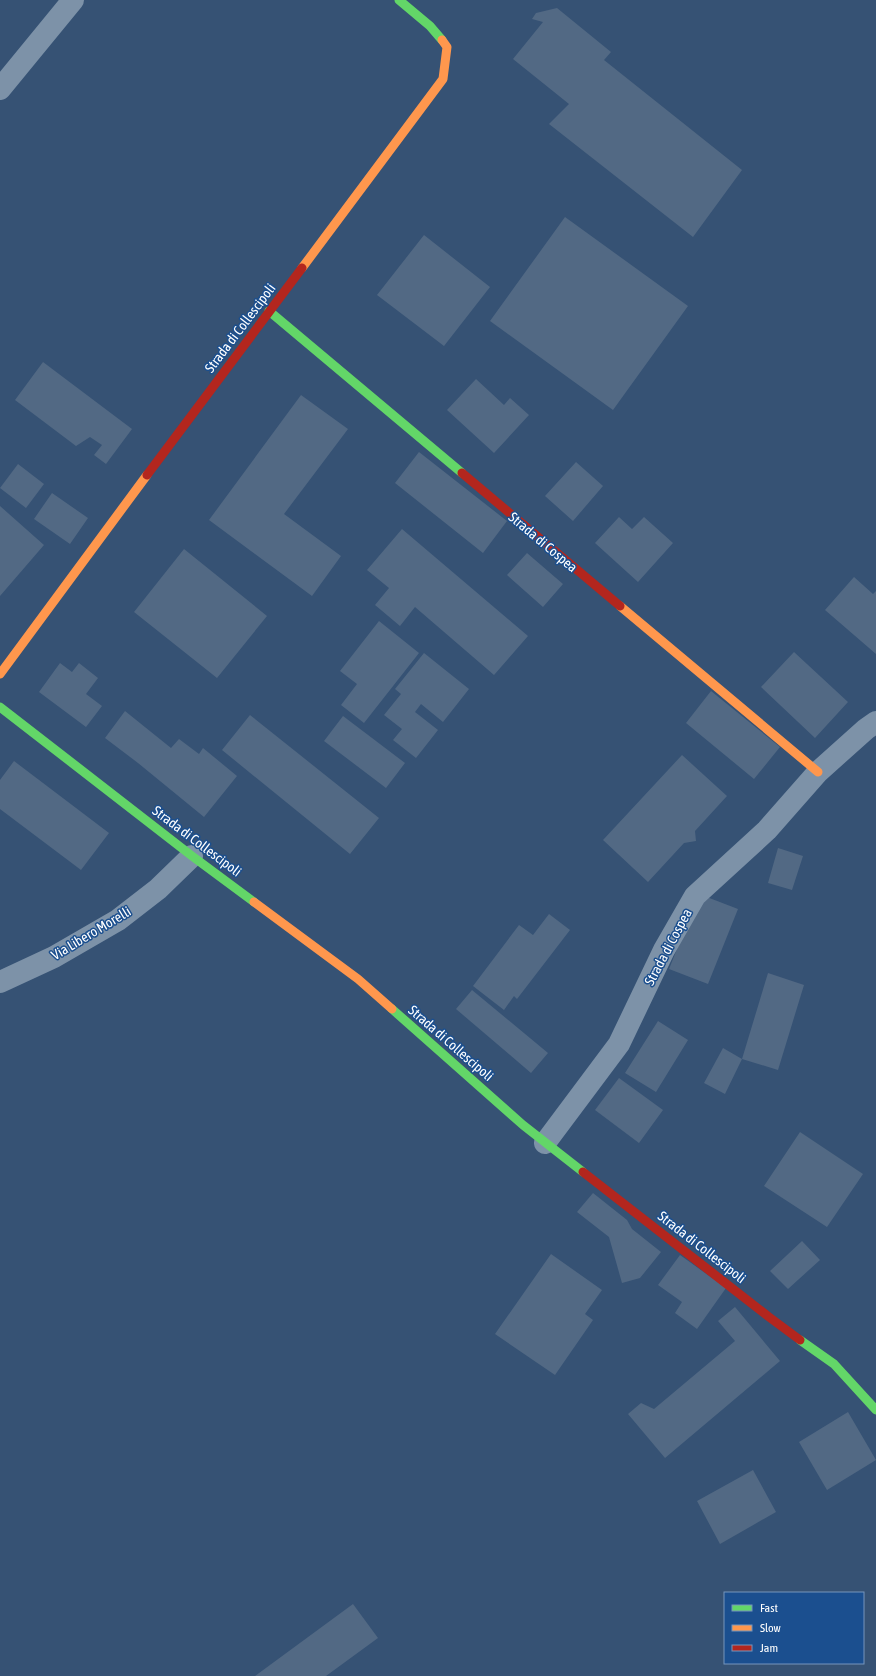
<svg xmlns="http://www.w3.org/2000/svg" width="876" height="1676" viewBox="0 0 876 1676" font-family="'Asap Condensed',sans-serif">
	<rect width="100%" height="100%" fill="#365274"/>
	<path fill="#526984" d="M557 8 611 52 604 60 742 170 693 237 549 124 569 104 513 59 543 22 532 19 536 13Z
		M565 217 688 306 613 410 490 321Z
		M424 235 490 287 444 346 377 295Z
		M43 362 132 429 106 464 94 455 102 445 90 437 76 446 15 400Z
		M476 379 504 405 510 398 529 415 494 453 447 410Z
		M301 395 348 429 284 514 341 556 312 596 209 520Z
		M419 452 507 521 483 553 395 483Z
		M576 462 603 486 573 521 545 496Z
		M18 464 44 484 26 508 0 488Z
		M52 493 88 518 70 544 34 519Z
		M0 506 44 545 0 596Z
		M619 517 632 529 644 517 673 543 638 582 595 543Z
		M402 529 528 636 494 675 415 607 400 626 375 605 389 588 367 570Z
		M184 549 267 616 217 678 134 612Z
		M527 553 563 584 543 607 507 575Z
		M854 577 873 594 876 591V654L825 610Z
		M379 621 419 653 364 723 341 705 357 684 340 671Z
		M794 652 848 702 815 738 761 687Z
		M424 653 469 689 443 722 421 704 415 712 438 730 416 758 393 740 402 729 384 715 401 694 395 689Z
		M60 663 72 672 79 663 98 678 86 694 102 706 86 727 39 692Z
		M711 691 780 747 754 779 686 723Z
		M125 711 171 748 179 739 199 754 203 748 237 776 204 817 138 763 105 738Z
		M250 715 379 818 350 854 222 750Z
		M343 716 405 763 386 788 324 741Z
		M682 755 727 796 695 831 696 841 684 843 648 882 603 840Z
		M14 761 109 833 81 870 0 809V780Z
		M778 848 803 856 792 890 768 883Z
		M699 894 738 909 708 984 669 969Z
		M549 914 570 930 517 999 514 996 504 1010 473 986 519 925 533 935Z
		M768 973 804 985 778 1070 742 1059Z
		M472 990 548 1053 531 1073 456 1009Z
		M658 1021 688 1040 656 1092 625 1073Z
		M723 1048 742 1059 725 1094 704 1083Z
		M619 1078 663 1110 639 1143 595 1110Z
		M800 1132 863 1174 827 1227 764 1186Z
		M593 1193 627 1220 632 1229 661 1252 640 1278 622 1283 609 1237 577 1212Z
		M802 1241 820 1260 788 1289 770 1271Z
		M551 1254 602 1290 585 1314 593 1320 555 1375 495 1334Z
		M680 1255 726 1288 697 1329 675 1313 682 1302 658 1285Z
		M735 1307 780 1361 665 1458 628 1414 641 1403 654 1409 735 1341 718 1321Z
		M848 1412 876 1460 827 1490 799 1442Z
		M753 1470 776 1512 720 1544 697 1501Z
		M353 1604 378 1638 326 1676H255Z"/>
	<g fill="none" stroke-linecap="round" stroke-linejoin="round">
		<path stroke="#7d92a8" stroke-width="22" d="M0 89 73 0
			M0 982 54 957 118 920 158 889 192 856
			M545 1143 619 1044 664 950 695 896 767 830 818 772 866 729 876 722"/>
		<path stroke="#63d668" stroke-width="9" d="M399 0 430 26 442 40
			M269 311 462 473
			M0 707 192 856 254 902
			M392 1009 523 1125 583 1172
			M800 1340 834 1364 876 1410"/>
		<path stroke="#ff974d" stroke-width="9" d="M302 268 443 79 447 47 442 40
			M620 606 818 772
			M0 674 147 475
			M254 902 358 979 392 1009"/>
		<path stroke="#b3261e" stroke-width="9" d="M462 473 620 606
			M147 475 302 268
			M583 1172 769 1317 800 1340"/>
	</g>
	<g text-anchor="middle" stroke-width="3" stroke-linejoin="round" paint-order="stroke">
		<g font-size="14" fill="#fff" stroke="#1b4f8f">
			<text transform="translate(240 328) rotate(-53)" y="5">Strada di Collescipoli</text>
			<text transform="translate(543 542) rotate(40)" y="5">Strada di Cospea</text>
			<text transform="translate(197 841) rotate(37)" y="5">Strada di Collescipoli</text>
			<text transform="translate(91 933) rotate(-31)" y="5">Via Libero Morelli</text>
			<text transform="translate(668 947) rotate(-62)" y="5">Strada di Cospea</text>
			<text transform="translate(451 1043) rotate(41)" y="5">Strada di Collescipoli</text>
			<text transform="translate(702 1247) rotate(38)" y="5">Strada di Collescipoli</text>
		</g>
	</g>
	<rect x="724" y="1592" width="140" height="72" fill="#1b4f8f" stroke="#7695bc"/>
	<rect x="732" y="1605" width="20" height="6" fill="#63d668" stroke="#7695bc"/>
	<text x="760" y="1612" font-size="12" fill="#ffffff">Fast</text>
	<rect x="732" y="1625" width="20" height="6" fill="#ff974d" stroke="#7695bc"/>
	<text x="760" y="1632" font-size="12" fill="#ffffff">Slow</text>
	<rect x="732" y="1645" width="20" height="6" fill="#b3261e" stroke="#7695bc"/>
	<text x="760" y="1652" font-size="12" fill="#ffffff">Jam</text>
</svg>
